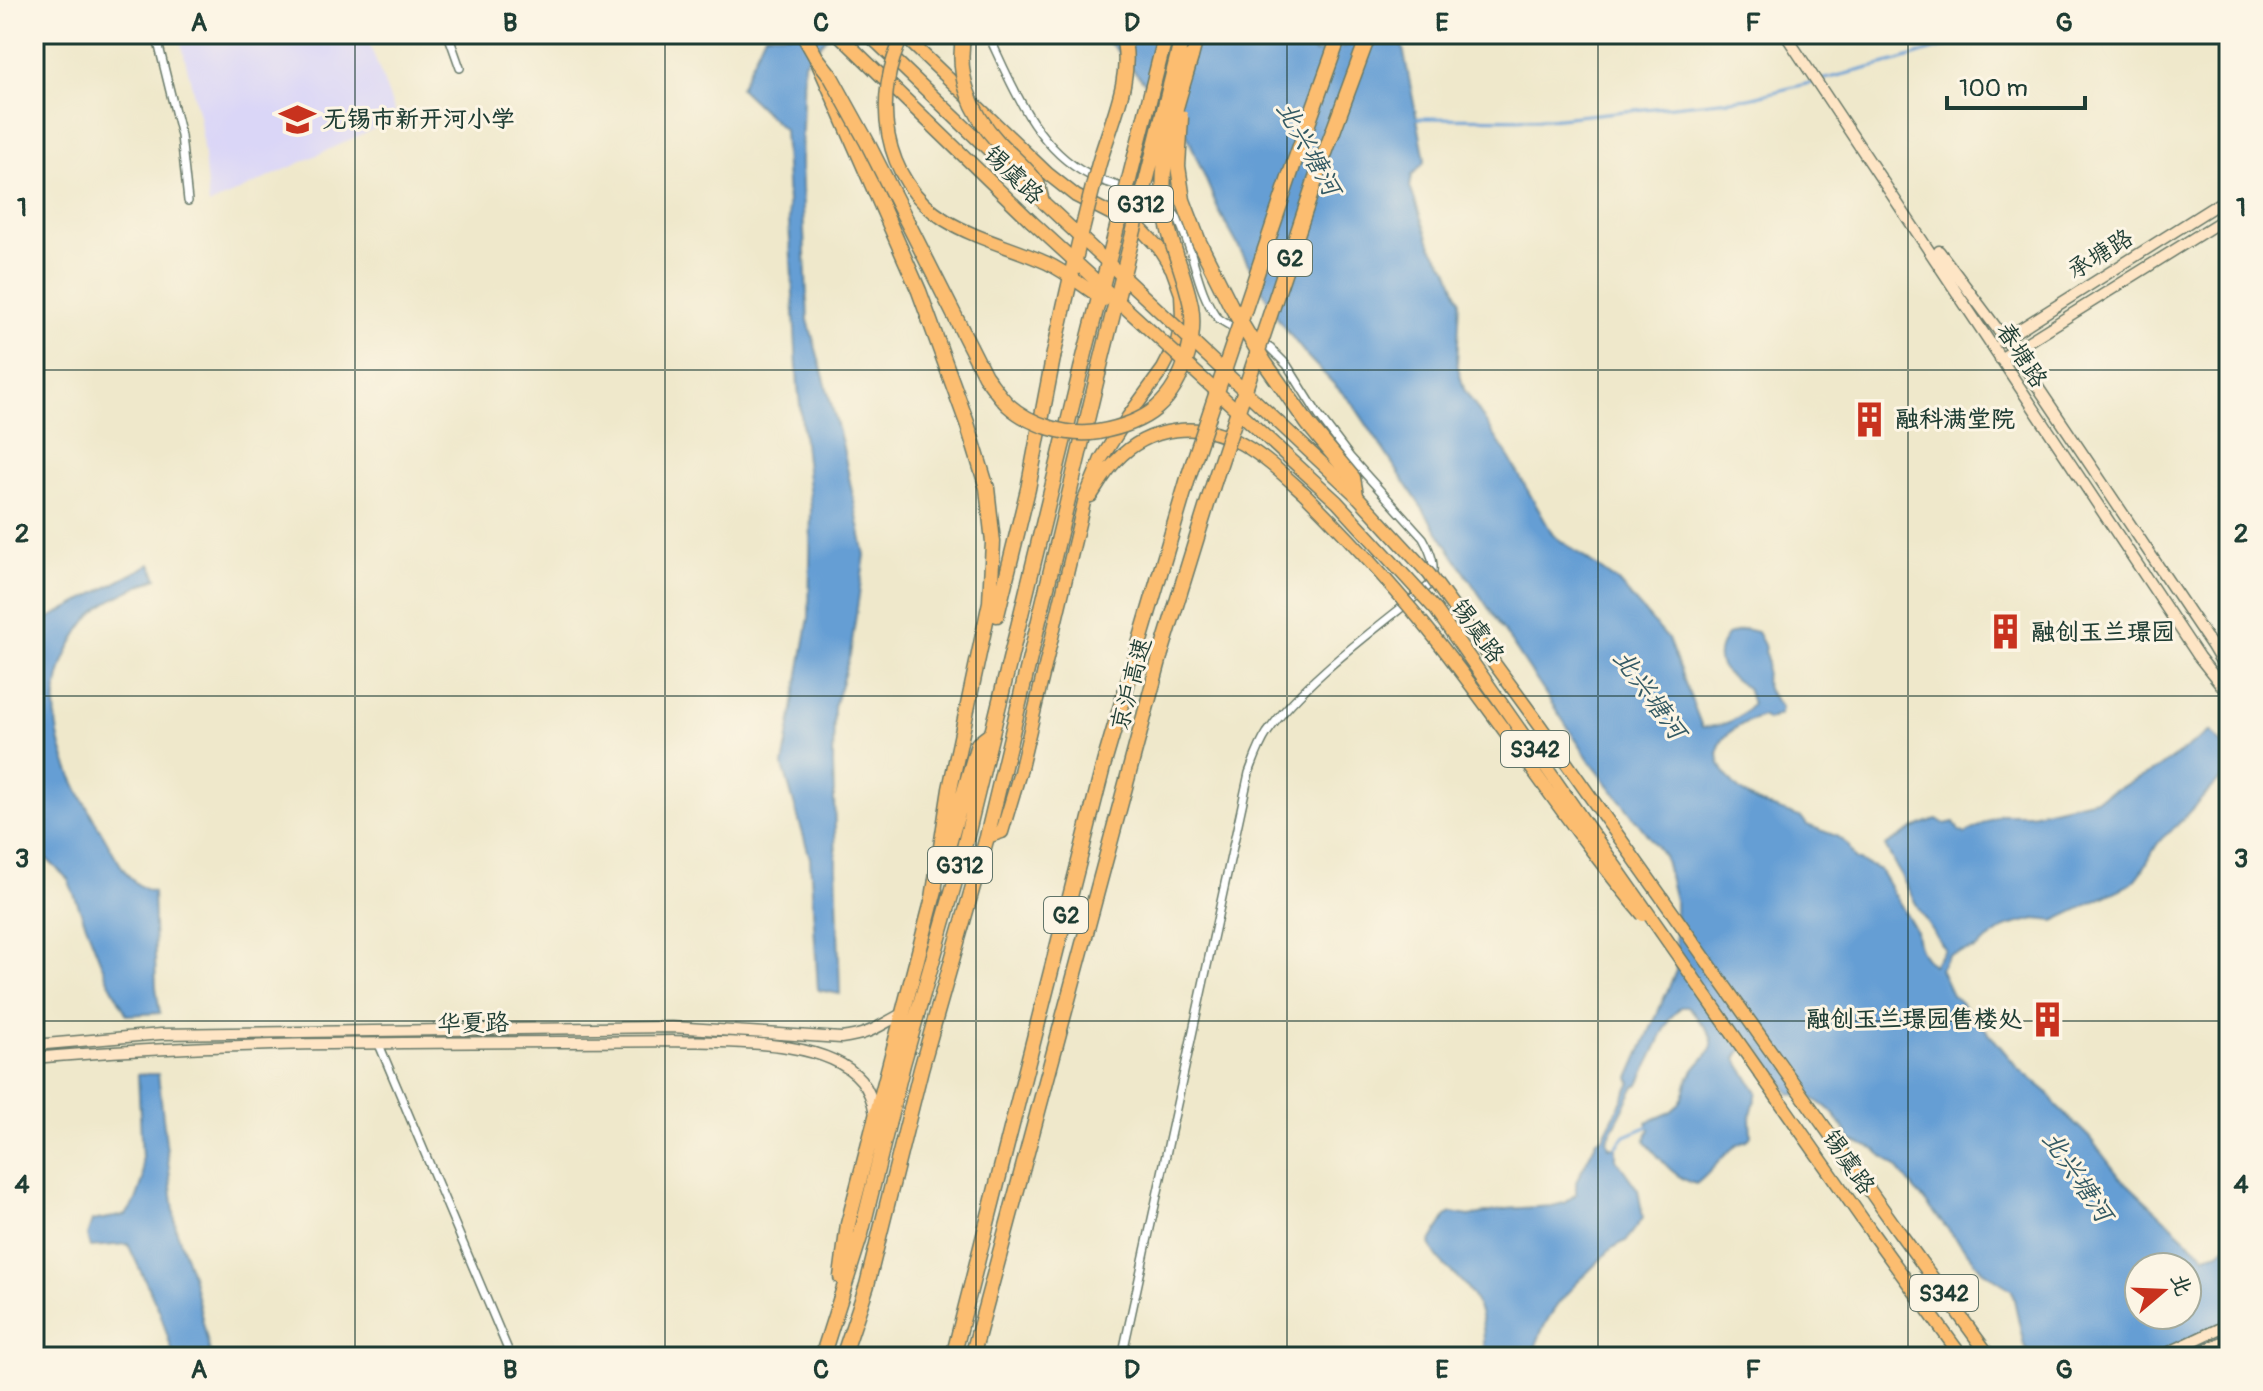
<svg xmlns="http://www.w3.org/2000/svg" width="2263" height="1391" viewBox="0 0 2263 1391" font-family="Pangolin,'LXGW WenKai TC',sans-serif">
	<rect width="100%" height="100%" fill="#fcf5e5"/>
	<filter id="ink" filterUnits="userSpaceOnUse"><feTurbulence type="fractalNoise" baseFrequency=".0125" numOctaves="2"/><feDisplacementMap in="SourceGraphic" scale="16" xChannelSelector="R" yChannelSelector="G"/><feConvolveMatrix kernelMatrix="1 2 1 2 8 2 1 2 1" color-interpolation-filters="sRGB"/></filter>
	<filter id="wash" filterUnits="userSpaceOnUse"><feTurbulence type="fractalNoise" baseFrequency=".006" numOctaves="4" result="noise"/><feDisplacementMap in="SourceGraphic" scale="32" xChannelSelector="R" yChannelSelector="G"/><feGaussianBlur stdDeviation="1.8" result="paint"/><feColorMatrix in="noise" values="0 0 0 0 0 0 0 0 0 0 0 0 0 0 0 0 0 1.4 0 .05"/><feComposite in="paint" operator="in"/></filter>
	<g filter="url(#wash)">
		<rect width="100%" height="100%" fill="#efe8cb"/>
		<path fill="#dad6f7" d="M179 34H366L397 118 209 205 200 120Z"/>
		<path fill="#659ed4" stroke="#426e84" stroke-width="2" fill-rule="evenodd" d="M765 34H830L804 62 801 163 808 320 842 443 865 555 850 655 834 707 833 764 840 994 818 990 810 858 783 766 809 617 811 508 798 386 784 130 740 88Z
			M1094 34H1304L1315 53 1395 34 1401 38 1425 159 1423 164 1412 175 1410 187 1431 246 1448 269 1460 300 1457 364 1464 389 1510 459 1553 535 1618 582 1668 639 1702 727C1722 727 1739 721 1752 704L1747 688C1724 674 1708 662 1727 635L1745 629 1757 632 1764 645 1767 661 1765 681 1768 691 1781 707 1780 714 1767 720 1762 716C1732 726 1703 744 1727 776 1734 786 1744 795 1755 801 1770 808 1787 812 1802 818L1807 825 1836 836 1848 845 1855 859 1880 870 1916 931C1917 946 1921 955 1933 965L1945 950 1921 913 1885 846C1903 836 1917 824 1937 819L1945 824 1954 822 1959 831 1965 834 2001 814H2031L2096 799 2158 769 2210 731 2229 752V770L2170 832C2150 844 2149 870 2131 884L2054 921 2035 919 2008 926 1975 949 1949 955 1940 969 1952 995 1979 1021 2018 1068 2048 1093 2056 1105 2089 1137 2120 1177 2205 1256 2219 1252 2229 1243V1276L2227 1278 2229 1287V1357H2032L2024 1345 2012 1290 1982 1270 1897 1168 1876 1150 1851 1140C1837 1114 1821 1095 1790 1094L1759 1048C1748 1045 1740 1049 1736 1059L1757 1092 1750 1118 1751 1136 1747 1141C1728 1145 1713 1172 1696 1184 1673 1178 1660 1158 1645 1141L1650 1129 1647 1122C1662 1115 1675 1114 1683 1097 1685 1092 1686 1085 1688 1079 1701 1054 1728 1050 1700 1021 1695 1016 1693 1011 1688 1007H1681L1670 1018 1639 1084 1635 1086 1607 1140 1609 1147H1616V1159L1638 1190 1643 1218 1626 1241 1612 1248C1578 1283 1544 1307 1533 1357H1484C1485 1324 1482 1300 1457 1277 1445 1266 1435 1259 1430 1243L1446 1216 1452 1213 1469 1216 1507 1209 1552 1206 1564 1203 1576 1194V1182L1597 1140 1603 1137 1631 1083 1629 1078 1676 971 1675 900 1664 856 1592 764 1353 404 1307 356 1280 322 1219 211 1185 130 1113 46ZM2139 1267H2187V1315H2139Z
			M151 564 157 578C139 587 118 594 102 606 86 618 78 632 69 649 36 715 68 776 102 833 115 854 127 886 153 892L156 987 160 1013 127 1015 107 978 68 879 34 847V626Z
			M138 1074H158L176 1229 192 1275 211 1357H174L160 1312 128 1244 90 1247 87 1236 92 1221 126 1215 136 1200 143 1180Z"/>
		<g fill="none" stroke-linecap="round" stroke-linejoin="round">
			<path stroke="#659ed4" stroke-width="3" d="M1821 80 1898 61 1985 34
				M1416 118 1549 119 1749 98 1814 82
				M1616 1147 1625 1136 1649 1126"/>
		</g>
	</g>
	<g filter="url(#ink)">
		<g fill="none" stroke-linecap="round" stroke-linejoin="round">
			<defs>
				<path id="street" d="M156 34 181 136 188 201
					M448 34 460 68
					M988 34C1012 85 1035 148 1089 175 1117 190 1155 189 1176 216 1181 223 1184 234 1188 244 1196 267 1201 297 1217 317 1222 322 1231 326 1238 330
					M378 1042 511 1357
					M1122 1357 1249 773C1254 760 1259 745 1267 733 1305 679 1379 627 1431 584 1436 566 1432 554 1423 538L1350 457 1319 416 1287 365 1270 348 1259 342"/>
				<path id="secondary" d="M1785 34 2199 657 2229 695
					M1939 251 2013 350 2212 646 2229 675
					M2001 341 2229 197
					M2000 359 2229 216
					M34 1045 161 1034 672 1027 841 1038C872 1034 876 1027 902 1014
					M34 1058C246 1039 459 1044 672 1041 725 1043 825 1037 861 1080 869 1090 873 1102 875 1114
					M2159 1357 2229 1324
					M2190 1357 2229 1339"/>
				<path id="primary" d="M838 34 1031 221
					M868 34 1042 201
					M902 34 1048 174 1076 196 1141 229 1159 248 1172 269 1181 294 1182 318 1177 342 1163 369 1128 417 1101 459 1085 498 1020 772 1002 832 987 837
					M1091 496C1099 484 1106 471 1116 461 1149 425 1201 421 1242 444 1265 457 1285 476 1305 494
					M1897 1229 1990 1357
					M1872 1233 1962 1357"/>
				<path id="highway" d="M803 34 816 57 919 291 967 423 987 488 993 542 990 602 950 789 933 898
					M1191 57 1197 34
					M997 615 1028 489 1053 358
					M948 847 978 744 991 734
					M841 1277 848 1224 935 890
					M822 1357 861 1234 903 1064 960 864 1081 369
					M843 1357 867 1285 921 1069 987 837 1098 374
					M953 1357 1104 763 1189 475
					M972 1357 1160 657 1214 482"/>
			</defs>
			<use href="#street" stroke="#687969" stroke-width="10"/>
			<use href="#secondary" stroke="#687969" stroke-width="13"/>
			<use href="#primary" stroke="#687969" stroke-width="15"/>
			<use href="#highway" stroke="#687969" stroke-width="17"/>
			<use href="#street" stroke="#fff" stroke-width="7"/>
			<use href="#secondary" stroke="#fee5c5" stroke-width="10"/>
			<use href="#primary" stroke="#fcbd6f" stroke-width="12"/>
			<use href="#highway" stroke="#fcbd6f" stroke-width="14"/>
			<defs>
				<path id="primary-bridge" d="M904 34C871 96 882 181 945 220 976 239 1014 248 1047 263 1068 273 1085 288 1104 300
					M1042 201 1356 495 1429 574 1538 723 1897 1229
					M1031 221 1337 502 1436 610 1872 1233
					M1305 494C1352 541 1397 590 1439 643 1509 732 1570 828 1643 915"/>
				<path id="highway-bridge" d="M964 34C955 74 971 113 998 142 1010 155 1028 169 1037 183 1039 188 1040 196 1042 201
					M816 57 830 75 867 142 985 376C992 385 999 396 1008 405 1030 425 1068 437 1098 432 1148 423 1174 403 1188 354 1192 338 1194 323 1191 306 1184 270 1166 237 1164 200 1160 150 1177 105 1191 57
					M1181 117 1178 166 1183 200 1199 242 1231 306 1265 363 1308 424 1353 478 1356 495
					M1053 358C1066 295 1081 233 1097 171 1107 129 1136 78 1122 34
					M1081 369 1166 34
					M1098 374 1183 34
					M1189 475 1294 163 1340 34
					M1214 482 1318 172 1369 34"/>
			</defs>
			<use href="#primary-bridge" stroke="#687969" stroke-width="15" stroke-linecap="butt"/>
			<use href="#highway-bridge" stroke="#687969" stroke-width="17" stroke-linecap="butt"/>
			<use href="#primary-bridge" stroke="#fcbd6f" stroke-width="12"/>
			<use href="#highway-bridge" stroke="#fcbd6f" stroke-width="14"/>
		</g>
	</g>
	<path fill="none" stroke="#1f3d34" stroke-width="2" stroke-opacity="0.55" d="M355 34V1357M665 34V1357M976 34V1357M1287 34V1357M1598 34V1357M1908 34V1357M34 370H2229M34 696H2229M34 1021H2229"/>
	<defs>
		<symbol id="school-bare" viewBox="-9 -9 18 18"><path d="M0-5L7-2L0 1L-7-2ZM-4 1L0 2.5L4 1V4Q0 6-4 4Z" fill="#c8321e" stroke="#fcf5e5" stroke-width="2.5" paint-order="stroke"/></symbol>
		<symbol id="building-bare" viewBox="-9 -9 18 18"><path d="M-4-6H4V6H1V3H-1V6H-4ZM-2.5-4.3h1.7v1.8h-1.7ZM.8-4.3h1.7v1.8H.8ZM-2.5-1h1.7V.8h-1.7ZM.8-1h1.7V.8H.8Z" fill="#c8321e" stroke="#fcf5e5" stroke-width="2.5" paint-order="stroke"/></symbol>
	</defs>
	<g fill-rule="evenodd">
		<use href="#school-bare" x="272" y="94" width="51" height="51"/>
		<use href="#building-bare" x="1844" y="394" width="51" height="51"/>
		<use href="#building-bare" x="1980" y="606" width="51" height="51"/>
		<use href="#building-bare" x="2022" y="994" width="51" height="51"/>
	</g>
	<g text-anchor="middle" stroke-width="6" stroke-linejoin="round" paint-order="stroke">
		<g fill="#fcf5e5" stroke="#617469" stroke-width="2">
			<rect x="1109" y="186" width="64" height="36" rx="6"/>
			<rect x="1268" y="240" width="44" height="36" rx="6"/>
			<rect x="1501" y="731" width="68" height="36" rx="6"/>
			<rect x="928" y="847" width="64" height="36" rx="6"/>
			<rect x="1044" y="897" width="44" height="36" rx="6"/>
			<rect x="1910" y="1275" width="68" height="36" rx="6"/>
		</g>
		<g font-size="22" font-weight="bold" fill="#1f3d34">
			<text x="1141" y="212">G312</text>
			<text x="1290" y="266">G2</text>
			<text x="1535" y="757">S342</text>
			<text x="960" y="873">G312</text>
			<text x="1066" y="923">G2</text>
			<text x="1944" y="1301">S342</text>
		</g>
		<g font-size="24" font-weight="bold" fill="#1f3d34" stroke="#fcf5e5" text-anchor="start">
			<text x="323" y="127">无锡市新开河小学</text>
			<text x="1895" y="427">融科满堂院</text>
			<text x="2031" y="640">融创玉兰璟园</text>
			<text x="2022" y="1027" text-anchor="end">融创玉兰璟园售楼处</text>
		</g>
		<g font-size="24" fill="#1f3d34" stroke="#fcf5e5">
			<text transform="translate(1014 175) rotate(44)" y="8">锡虞路</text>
			<text transform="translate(2100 254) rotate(-32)" y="8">承塘路</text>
			<text transform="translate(2022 355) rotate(57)" y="8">春塘路</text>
			<text transform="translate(1478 631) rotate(54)" y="8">锡虞路</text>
			<text transform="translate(1131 684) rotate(-75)" y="8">京沪高速</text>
			<text transform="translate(473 1023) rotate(-1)" y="8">华夏路</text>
			<text transform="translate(1849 1162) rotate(55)" y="8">锡虞路</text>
		</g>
		<g font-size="26" font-style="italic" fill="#345a64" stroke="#fcf5e5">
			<text transform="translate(1309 148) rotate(61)" y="9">北兴塘河</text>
			<text transform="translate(1650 694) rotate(54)" y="9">北兴塘河</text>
			<text transform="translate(2078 1176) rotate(56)" y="9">北兴塘河</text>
		</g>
	</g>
	<rect width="2263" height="1391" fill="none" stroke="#fcf5e5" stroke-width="88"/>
	<g transform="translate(2163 1291) rotate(71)"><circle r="38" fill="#fcf5e5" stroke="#a4ab9e" stroke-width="2"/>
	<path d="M0-6L14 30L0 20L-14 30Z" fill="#c8321e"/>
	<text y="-12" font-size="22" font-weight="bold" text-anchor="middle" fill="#1f3d34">北</text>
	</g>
	<path d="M1947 96v12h138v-12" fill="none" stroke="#1f3d34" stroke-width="4"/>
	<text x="1959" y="96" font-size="24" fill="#1f3d34" stroke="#fcf5e5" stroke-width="6" paint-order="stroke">100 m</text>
	<rect x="44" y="44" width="2175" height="1303" fill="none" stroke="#1f3d34" stroke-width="3"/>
	<g font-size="26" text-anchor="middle" font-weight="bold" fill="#1f3d34">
		<text x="199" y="31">A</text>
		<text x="510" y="31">B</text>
		<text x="821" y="31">C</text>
		<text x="1132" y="31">D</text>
		<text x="1442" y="31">E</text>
		<text x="1753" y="31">F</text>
		<text x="2064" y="31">G</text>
		<text x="22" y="216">1</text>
		<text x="2241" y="216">1</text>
		<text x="22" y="542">2</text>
		<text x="2241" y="542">2</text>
		<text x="22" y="867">3</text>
		<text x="2241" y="867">3</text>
		<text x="22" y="1193">4</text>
		<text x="2241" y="1193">4</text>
		<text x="199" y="1378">A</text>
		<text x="510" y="1378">B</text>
		<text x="821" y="1378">C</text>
		<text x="1132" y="1378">D</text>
		<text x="1442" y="1378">E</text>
		<text x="1753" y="1378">F</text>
		<text x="2064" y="1378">G</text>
	</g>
</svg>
